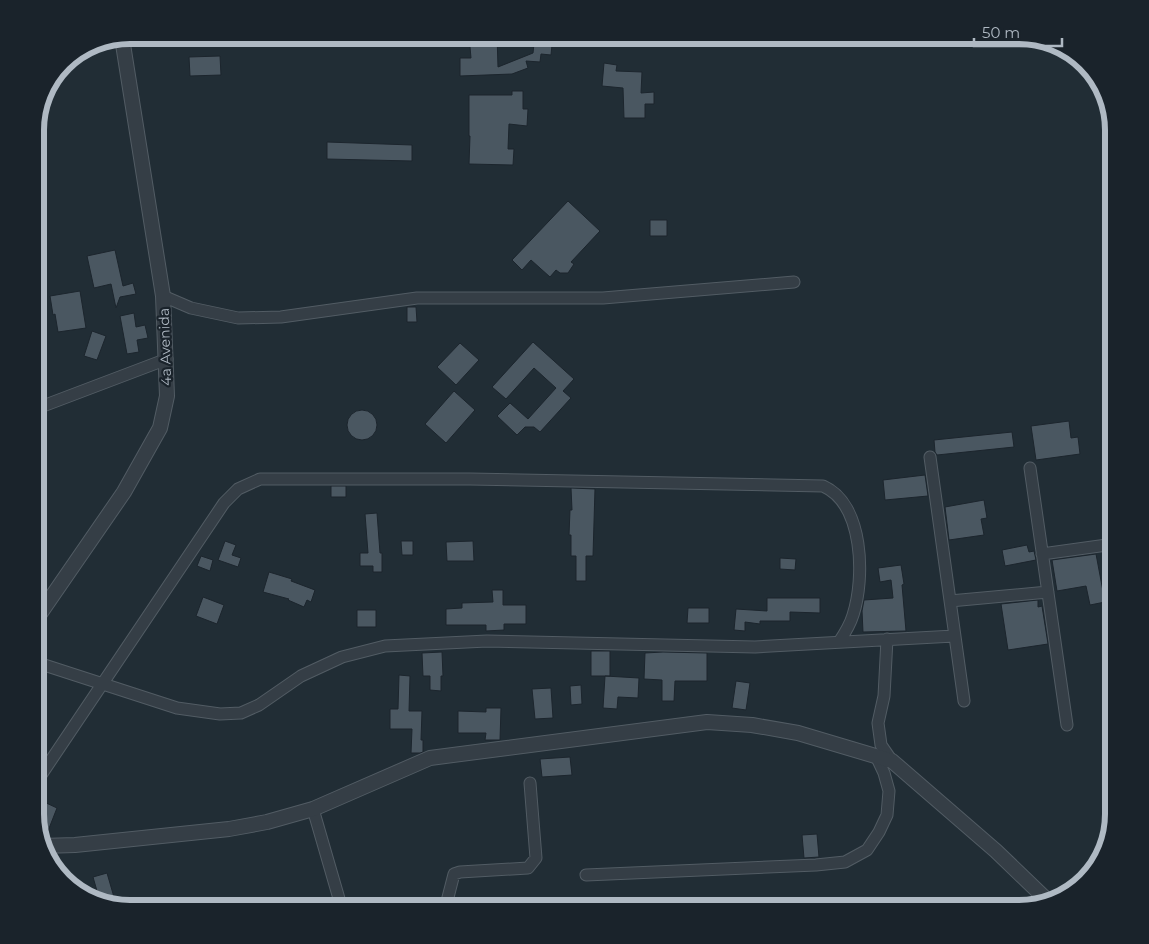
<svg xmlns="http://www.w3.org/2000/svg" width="1149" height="944" viewBox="0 0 1149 944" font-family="Montserrat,sans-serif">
	<rect width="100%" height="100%" fill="#212d35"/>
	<path fill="#4a5761" stroke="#1c252d" d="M497 35 498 67 533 53 535 35H553L551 55 541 54 540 62 526 61 528 68 512 74 460 76V58H471L469 36Z
		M220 56 221 75 190 76 189 57Z
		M604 63 617 65 616 71 642 72 641 93 654 92V104H645V118H624L623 88 602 86Z
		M512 91H523V109H528L527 126 509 124 508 149H514L513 165 469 164 470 136H469V95H512Z
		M327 142 412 145V161L327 159Z
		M568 201 600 231 571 262 574 264 568 273H560L556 270 550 277 531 260 522 270 512 260Z
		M650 220H667V236H650Z
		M115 250 123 286 133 283 136 294 120 297 116 308 111 284 94 288 87 256Z
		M80 291 86 328 58 332 55 314 53 315 50 296Z
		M407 307H416L417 322H407Z
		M134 313 136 327 145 325 148 338 137 340 139 352 127 354 120 316Z
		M92 331 106 336 97 360 84 356Z
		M533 342 574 379 563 391 571 398 540 432 534 427H525L517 435 497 416 510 403 528 419 556 388 534 368 506 399 492 387Z
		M460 343 479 360 456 385 437 367Z
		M454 391 475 410 446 443 425 424Z
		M347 425a15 15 0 1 1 30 0a15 15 0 1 1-30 0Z
		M1069 421 1071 438 1078 437 1080 454 1036 460 1031 426Z
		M1012 432 1014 447 937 455 935 452 934 440Z
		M925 475 928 496 885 500 883 480Z
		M331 486H346V497H331Z
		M571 488 595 489 593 556H586V581H576V556H571V535H569L570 510H572Z
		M984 500 987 518 981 519 984 535 949 540 945 507Z
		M377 513 380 553H382V572H373V566H360V553H368L365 514Z
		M225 541 236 545 232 555 241 558 238 567 218 560Z
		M401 541H413V555H402Z
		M473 541 474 561H447L446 542Z
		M1027 545 1029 552 1034 551 1036 560 1005 566 1002 550Z
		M1096 554 1105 602 1090 605 1086 586 1057 591 1052 560Z
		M201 556 213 560 210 571 197 566Z
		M780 558 796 559 795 570 780 569Z
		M901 565 904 584 902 585 906 631 863 632 862 611 864 600 893 598 891 580 880 582 878 568Z
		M269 572 292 579 291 581 315 590 311 602 307 600 304 607 288 600 289 599 263 592Z
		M492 590H503V605H526V624H504V630L486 631V625H446V609L462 608V603L493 602Z
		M203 597 224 605 217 624 196 616Z
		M767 598H820V613L790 612V621H760V624L745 622V631L734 630 736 609 767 611Z
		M1038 600V607L1042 606 1048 644 1008 650 1001 604Z
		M688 608H709V623H687Z
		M357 610H376V627H357Z
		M591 651H610V676H591Z
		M442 652 443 676H441V691L430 690V676H423L422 653Z
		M663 652 707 653V681H675L674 701H662V680L644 679 645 653Z
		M399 675 410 676 409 711H422L421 740H423V752L420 753H411L412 729H390V709H398Z
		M605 676 639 678 638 698 618 697 617 709 603 708Z
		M736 681 750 683 746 710 732 708Z
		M581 685 582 704 571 705 570 686Z
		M551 688 553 718 535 719 532 689Z
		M486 708H501L500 740H485L486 733H458V711L486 712Z
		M570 757 572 775 542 777 540 759Z
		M42 801 57 808 48 831 37 827 35 820Z
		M817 834 819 857 804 858 802 835Z
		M107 873 116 904 99 898 93 877Z
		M833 898 834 909H820L819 899Z"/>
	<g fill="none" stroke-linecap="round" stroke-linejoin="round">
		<defs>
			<path id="minor" d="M163 296 191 308 238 318 281 317 417 298H603L794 282
				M35 407 43 406 167 359
				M930 457 964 701
				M1030 468 1067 725
				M1042 554 1114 544
				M950 601 1048 592
				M887 639 884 696 878 723 881 745 892 761
				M35 662 177 708 220 714 241 713 259 705 301 676 342 657 385 646 487 641 755 647 954 636
				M35 784 224 503 238 489 260 479H470L823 486C864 504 865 578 853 615 850 625 845 633 839 642
				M313 809 342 909
				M586 875 816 865 845 862 867 850 879 832 887 815 889 791 884 773 876 756
				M445 909 454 874 460 872 528 868 536 858 530 783"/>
			<path id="tertiary" d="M35 621 124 492 160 428 167 396 163 296 122 38
				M42 846 75 845 229 829 267 822 313 809 430 758 707 722 752 725 798 733 892 761 996 851 1049 902"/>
		</defs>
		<use href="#minor" stroke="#525c64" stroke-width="13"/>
		<use href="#tertiary" stroke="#525c64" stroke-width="16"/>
		<use href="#minor" stroke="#353e46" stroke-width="11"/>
		<use href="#tertiary" stroke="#353e46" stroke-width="14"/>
	</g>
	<g text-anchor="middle" stroke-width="4.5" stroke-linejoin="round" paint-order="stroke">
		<g font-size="14" fill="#afb9c3" stroke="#1a232b">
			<text transform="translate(165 347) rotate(-92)" y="5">4a Avenida</text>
		</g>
	</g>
	<path d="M0 0H1149V944H0ZM130 44H1019A86 86 0 0 1 1105 130V814A86 86 0 0 1 1019 900H130A86 86 0 0 1 44 814V130A86 86 0 0 1 130 44Z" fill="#1a232b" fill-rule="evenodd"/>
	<path fill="none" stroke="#afb9c3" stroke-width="6" d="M130 44H1019A86 86 0 0 1 1105 130V814A86 86 0 0 1 1019 900H130A86 86 0 0 1 44 814V130A86 86 0 0 1 130 44Z"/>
	<path d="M974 38v8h88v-8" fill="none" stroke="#afb9c3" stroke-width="2.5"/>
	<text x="982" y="38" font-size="15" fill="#afb9c3" stroke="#1a232b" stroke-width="4" paint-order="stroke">50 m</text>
</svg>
